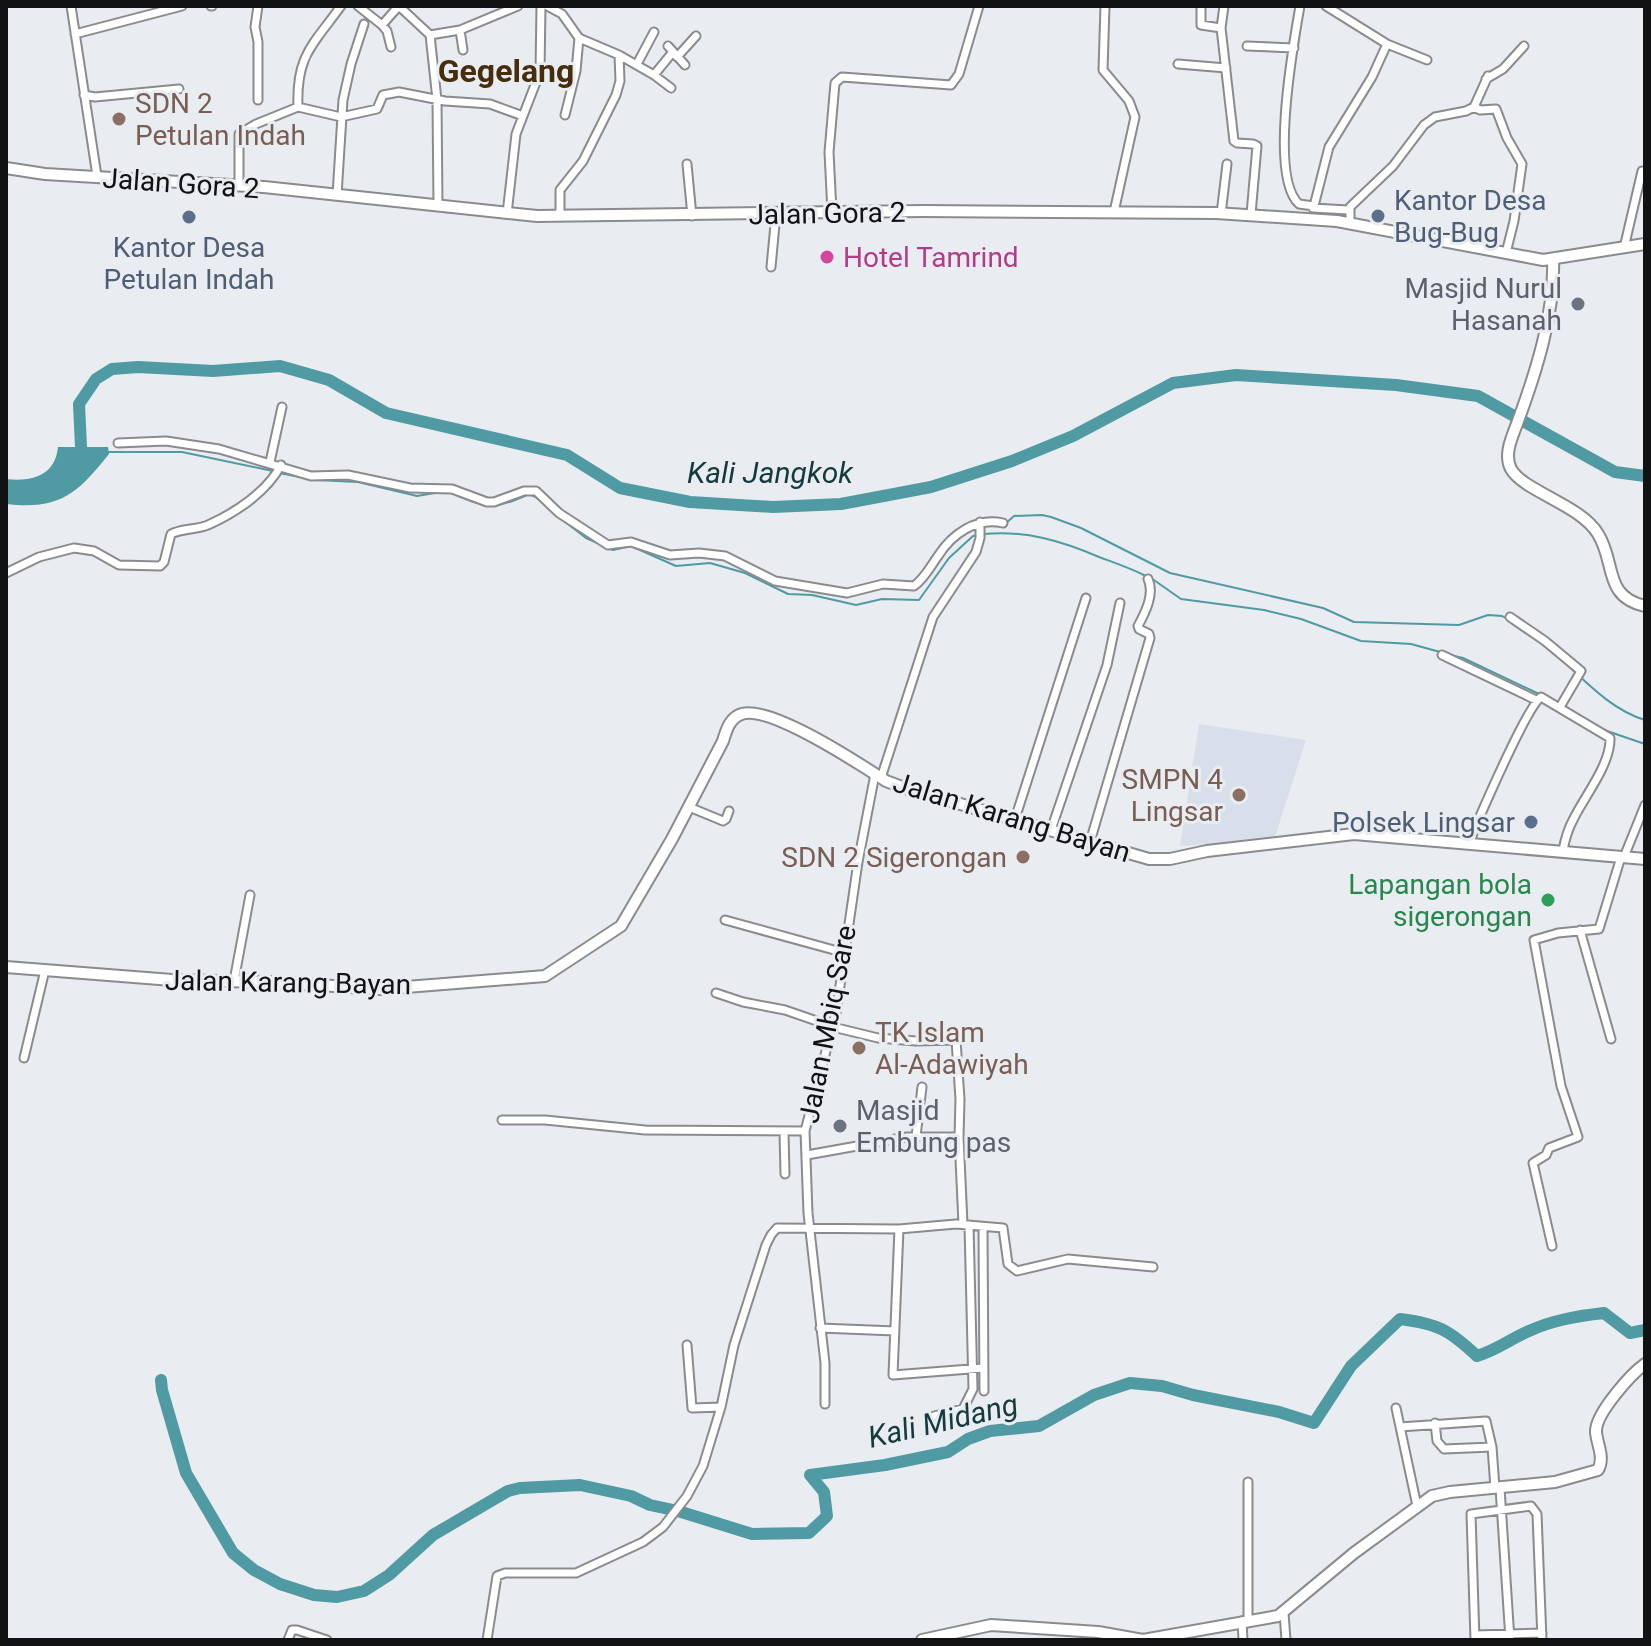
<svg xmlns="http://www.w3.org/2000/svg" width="1651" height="1646" viewBox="0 0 1651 1646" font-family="Roboto,sans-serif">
	<rect width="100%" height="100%" fill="#e9ecf0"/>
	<path fill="#d9dfea" d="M1199 724 1306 740 1274 840 1180 846Z"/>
	<path fill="#509aa3" d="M58 447H108L109 454C77 494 60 510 6 504V479C32 482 55 476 58 447Z"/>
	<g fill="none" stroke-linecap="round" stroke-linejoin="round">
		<path stroke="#509aa3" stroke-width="2" d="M108 452H182L273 471
			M279 473 316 480 358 482 417 496 441 492
			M455 494C486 509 497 509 529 494L538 498
			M546 505 556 514
			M564 521 586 538 602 545
			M1006 523 1014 516 1042 515 1051 517 1081 528 1170 573 1323 608 1354 622 1459 625 1488 615 1502 616 1509 620
			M984 534C1025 530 1062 541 1099 557 1115 563 1130 568 1146 576
			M608 548 613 550 631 546 676 566 710 563 745 573 788 594 812 595 856 605 882 599 919 600 949 558 973 536 978 535
			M1151 578 1181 599 1264 610 1301 619 1361 641 1411 644 1440 652
			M1446 654 1463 658 1539 694
			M1562 660C1587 683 1612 710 1645 720
			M1549 697 1567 709
			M1604 730 1645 744"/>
		<path stroke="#509aa3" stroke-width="12" d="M81 447 79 404 96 379 112 369 138 367 213 371 280 366 329 380 386 413 567 455 620 488 690 502 773 507 841 504 931 487 1012 461 1073 436 1173 383 1236 375 1396 385 1478 396 1615 472 1645 476
			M161 1380 162 1390 186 1473 233 1553 254 1570 280 1584 314 1595 337 1597 364 1591 389 1575 433 1535 508 1491 520 1488 580 1485 631 1496 650 1505 678 1511 752 1534 809 1533 827 1516 824 1492 810 1475 885 1465 948 1452 968 1439 990 1431 1039 1426 1094 1395 1130 1383 1162 1386 1193 1395 1279 1412 1314 1423 1351 1366 1400 1319C1439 1324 1449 1330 1477 1356 1497 1350 1510 1339 1529 1331 1553 1320 1578 1316 1604 1313L1630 1333 1645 1330"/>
		<defs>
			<path id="street" d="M71 6 97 176
				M211 6H212
				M258 6 255 27 258 42V100
				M358 6 382 25 397 8H401L430 35 437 100 438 206
				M547 6 562 14 579 38 619 55 620 81 616 95 583 161 560 190V211L556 216
				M1105 6 1103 70 1129 101 1135 117 1114 212
				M1201 6V25L1221 28
				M1224 6 1221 28 1234 141 1237 143 1253 144 1257 146 1251 214
				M1300 6C1293 46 1269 177 1299 204L1314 206 1329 147 1372 77 1387 44
				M1326 6 1387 44 1427 60
				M382 25 387 31 391 47
				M460 30 463 50
				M75 34 182 6
				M430 35 460 30 518 6
				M668 46 685 65
				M1247 46 1294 48
				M619 55 654 75 672 53
				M677 57 696 36
				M637 64 654 32
				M1178 64 1226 68
				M654 75 671 88
				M1486 79 1503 69 1524 46
				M84 95 95 97 179 89
				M298 107C296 56 312 46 341 6
				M1474 107 1488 76
				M565 115 576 71 579 38
				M687 164 692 216
				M239 185V134L256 124 298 107 341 117 377 109 383 95 399 92 445 101 490 104 523 116
				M337 195 343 100 351 64 364 24
				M1313 208 1348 210
				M832 212 829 152 835 83 842 77 951 85 959 74 979 6
				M507 214 516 134 540 72 541 6
				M1221 214 1227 164
				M1350 224V207L1393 166 1424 125 1435 117 1466 111 1474 107 1480 110 1496 109 1507 138 1522 164 1514 221 1506 253
				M1624 248 1642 171
				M771 267 776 214
				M118 443 166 441 219 449 311 476 348 475 410 488 452 489 487 502H494L524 491H536L559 513 608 545 631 542 670 555 699 553 725 556 775 581 847 593 883 584 914 586C925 578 930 567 938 556 952 534 976 517 1003 523
				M270 462 282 407
				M6 573 39 557 74 548 94 551 119 565 160 566 164 562 171 534C182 528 196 530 208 525 235 513 267 492 281 465
				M1510 617 1545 641 1581 671 1560 707
				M1442 655 1536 700
				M881 778 933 617 976 552 980 538V522
				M689 807 723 821 726 819 729 811
				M1015 819 1086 598
				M1051 830 1107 665 1120 603
				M1090 842 1150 638 1149 634 1139 629 1138 626C1145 613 1155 594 1148 579
				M1470 843 1474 830C1484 807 1527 707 1541 697L1610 738C1611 764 1584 797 1573 820 1568 829 1565 840 1563 850
				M1624 857 1645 805
				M725 920 845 953
				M1580 930 1611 1039
				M234 981 250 895
				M716 993 743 1002 785 1010 837 1028 878 1038 916 1041 956 1040 960 1099 959 1137
				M24 1058 45 970
				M502 1120H545L645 1130 805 1131
				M784 1132 785 1174
				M916 1136 922 1087
				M807 1155 907 1137H959L963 1224
				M983 1227 984 1391
				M899 1229 956 1224 1003 1228 1008 1264 1017 1271 1068 1259 1153 1267
				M1552 1246 1533 1163 1546 1155 1549 1148 1578 1137 1561 1086 1534 940 1558 933 1599 929 1621 857
				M820 1328 895 1331
				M687 1345 692 1408 721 1407
				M825 1404V1363L808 1213 805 1131 836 1013 858 862 875 774
				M1396 1408 1417 1506
				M934 1416 963 1409 973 1389 969 1225
				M1435 1423 1437 1441 1444 1449 1492 1447
				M1400 1427 1486 1421 1492 1447 1495 1488
				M1500 1488 1510 1640
				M1284 1613 1286 1640
				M1242 1621 1243 1640
				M1248 1621V1482
				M1475 1635 1542 1633
				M288 1640 292 1630H297L327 1640
				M487 1640 497 1576 505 1573H576L643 1542 663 1527 687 1496 703 1466 721 1407 734 1345 766 1245 771 1235 777 1228 899 1229 893 1375 983 1368
				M1475 1640 1471 1514 1531 1506 1537 1514 1542 1640"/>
			<path id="secondary" d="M6 168 45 174 264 187 537 216 923 211 1216 213 1337 221 1543 260 1645 244
				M1553 260C1555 313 1536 372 1518 421 1513 435 1503 454 1511 469 1523 491 1581 505 1598 534 1616 562 1603 597 1645 606
				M6 967 172 980 271 982 381 989 545 976 621 926 672 839 723 741C726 731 729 720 739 715 765 701 861 765 886 781L902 787 1149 859H1170L1207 851 1354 834 1645 859
				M922 1640 991 1625 1098 1632 1143 1640 1278 1616 1354 1553 1432 1496 1450 1492 1555 1482 1598 1470C1605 1457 1597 1445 1596 1432 1595 1414 1631 1374 1645 1364"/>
		</defs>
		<use href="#street" stroke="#898b8f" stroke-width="11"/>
		<use href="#secondary" stroke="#898b8f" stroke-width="14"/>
		<use href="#street" stroke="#fff" stroke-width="7"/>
		<use href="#secondary" stroke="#fff" stroke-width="10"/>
	</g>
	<g fill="#8d6e63" stroke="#e9ecf0" stroke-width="3">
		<circle cx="119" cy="119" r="8"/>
		<circle cx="1239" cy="795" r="8"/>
		<circle cx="1023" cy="857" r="8"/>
		<circle cx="859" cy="1048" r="8"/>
	</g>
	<g fill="#5c6f8a" stroke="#e9ecf0" stroke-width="3">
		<circle cx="1378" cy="216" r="8"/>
		<circle cx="189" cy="217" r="8"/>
		<circle cx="1531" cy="822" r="8"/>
	</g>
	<circle fill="#d1479c" stroke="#e9ecf0" stroke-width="3" cx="827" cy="257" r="8"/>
	<g fill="#6b7280" stroke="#e9ecf0" stroke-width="3">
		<circle cx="1578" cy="304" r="8"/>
		<circle cx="840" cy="1126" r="8"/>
	</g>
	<circle fill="#2e9e5b" stroke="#e9ecf0" stroke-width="3" cx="1548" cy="900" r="8"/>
	<g text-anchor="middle" stroke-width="6" stroke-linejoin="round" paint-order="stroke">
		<g font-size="28" fill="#785e54" stroke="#e9ecf0" text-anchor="start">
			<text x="135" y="113">SDN 2<tspan x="135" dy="32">Petulan Indah</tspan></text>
			<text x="1223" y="789" text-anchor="end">SMPN 4<tspan x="1223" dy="32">Lingsar</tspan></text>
			<text x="1007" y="867" text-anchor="end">SDN 2 Sigerongan</text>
			<text x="875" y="1042">TK Islam<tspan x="875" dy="32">Al-Adawiyah</tspan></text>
		</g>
		<g font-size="28" fill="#111213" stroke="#e9ecf0">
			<text transform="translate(181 183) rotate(4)" y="10">Jalan Gora 2</text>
			<text transform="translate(827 213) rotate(-1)" y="10">Jalan Gora 2</text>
			<text transform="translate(1012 817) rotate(17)" y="10">Jalan Karang Bayan</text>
			<text transform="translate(288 982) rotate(1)" y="10">Jalan Karang Bayan</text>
			<text transform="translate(827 1024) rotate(-79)" y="10">Jalan Mbiq Sare</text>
		</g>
		<g font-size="28" fill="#4e5e75" stroke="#e9ecf0" text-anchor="start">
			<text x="1394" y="210">Kantor Desa<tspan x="1394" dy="32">Bug-Bug</tspan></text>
			<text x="189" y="257" text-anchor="middle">Kantor Desa<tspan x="189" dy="32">Petulan Indah</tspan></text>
			<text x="1515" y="832" text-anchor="end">Polsek Lingsar</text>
		</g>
		<g font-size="28" fill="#b23c85" stroke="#e9ecf0" text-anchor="start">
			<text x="843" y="267">Hotel Tamrind</text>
		</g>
		<g font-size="28" fill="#5b616d" stroke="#e9ecf0" text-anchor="end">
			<text x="1562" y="298">Masjid Nurul<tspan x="1562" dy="32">Hasanah</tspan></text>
			<text x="856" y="1120" text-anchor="start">Masjid<tspan x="856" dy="32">Embung pas</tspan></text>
		</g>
		<g font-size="28" fill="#27864d" stroke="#e9ecf0" text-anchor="end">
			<text x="1532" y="894">Lapangan bola<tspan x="1532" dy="32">sigerongan</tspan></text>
		</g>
		<g font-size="30" font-style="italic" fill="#153a3e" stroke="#e9ecf0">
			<text x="770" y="483">Kali Jangkok</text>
			<text transform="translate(943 1421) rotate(-13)" y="10">Kali Midang</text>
		</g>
		<g font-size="32" font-weight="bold" fill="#462d0b" stroke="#e9ecf0">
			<text x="506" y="82">Gegelang</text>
		</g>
	</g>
	<rect width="1651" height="1646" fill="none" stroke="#111213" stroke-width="16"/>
</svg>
